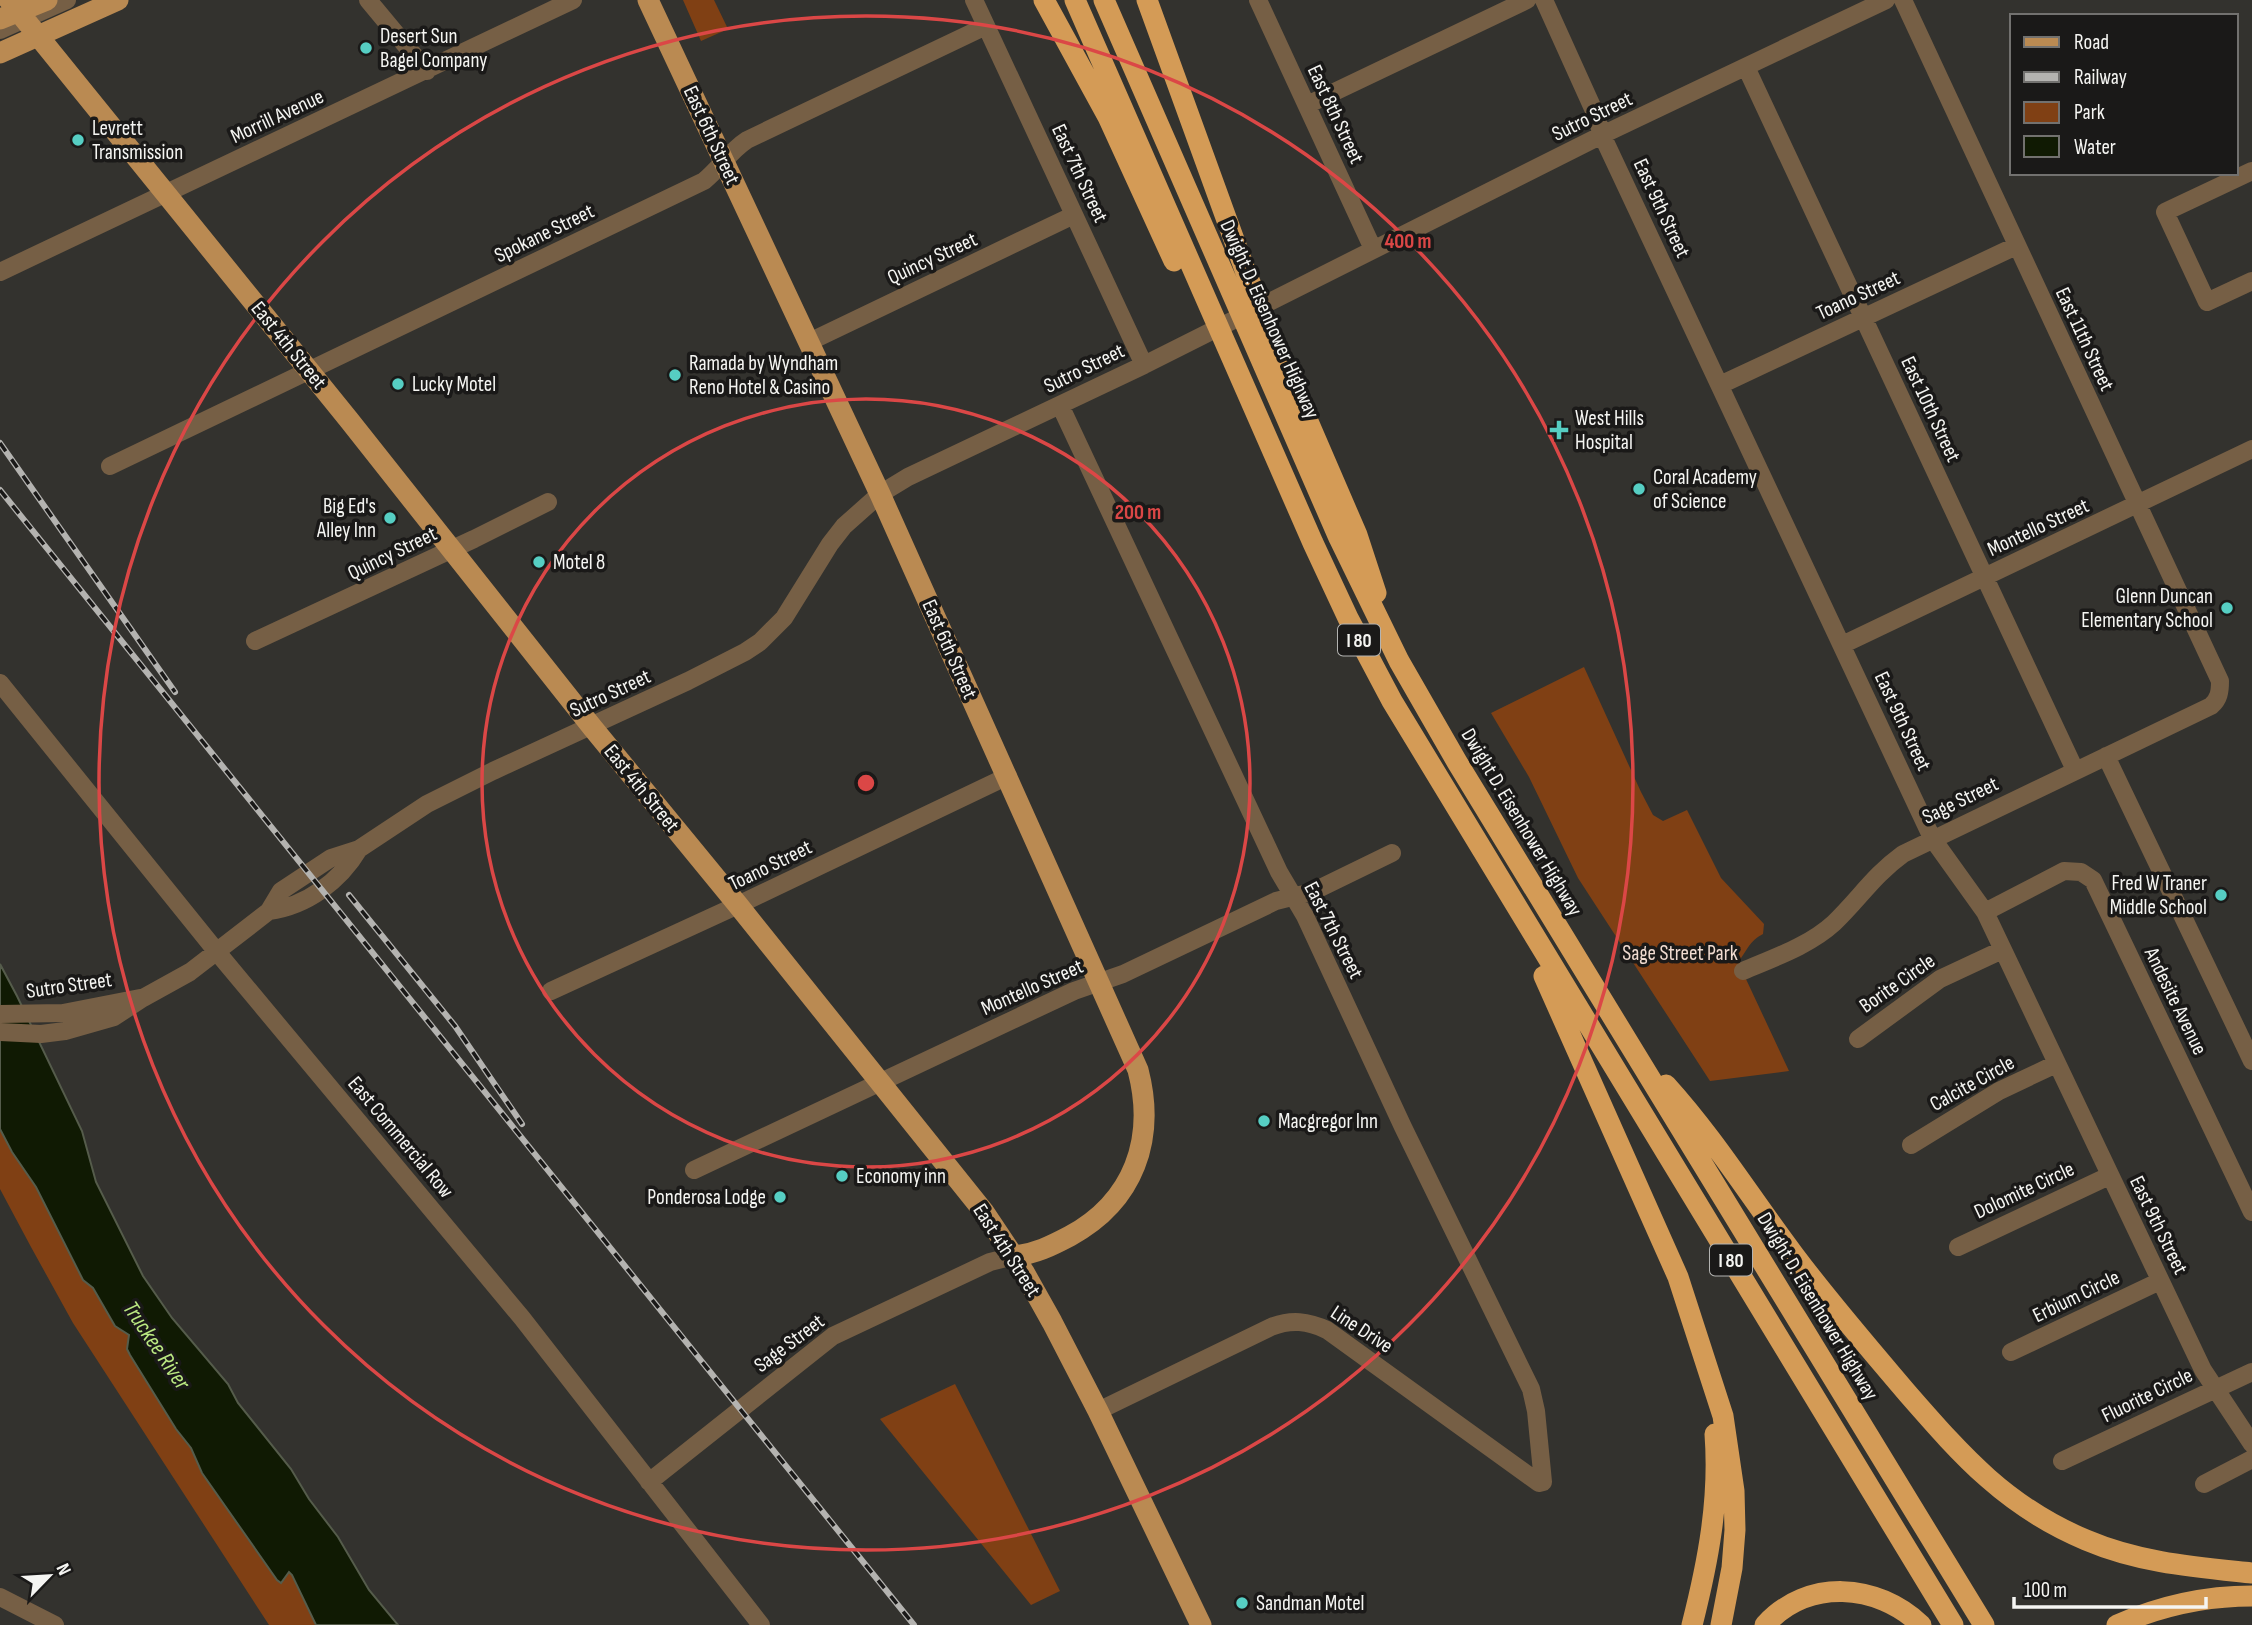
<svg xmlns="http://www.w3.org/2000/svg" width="2252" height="1625" viewBox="0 0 2252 1625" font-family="'Sofia Sans Condensed',sans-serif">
	<rect width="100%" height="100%" fill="#33322e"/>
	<path fill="#804014" d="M683 0H714L728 29 701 41Z
		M1584 667 1641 792 1653 815 1663 821 1687 810 1721 878 1764 924 1763 934C1749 941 1747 951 1738 962L1789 1071 1710 1081 1578 878 1529 777 1491 713Z
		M0 1128 12 1152 36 1187 83 1280 93 1288 115 1326 129 1335 127 1349 130 1355 176 1429 191 1448 202 1473 265 1564 289 1571 292 1575 316 1625H269L73 1323 31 1247 0 1189Z
		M955 1384 1060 1591 1031 1605 880 1419Z"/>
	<path fill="#101a03" stroke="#555c4b" stroke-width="2" d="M0 964 17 996 82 1131 96 1182 143 1276 172 1318 228 1384 238 1403 291 1469 309 1499 338 1537 369 1590 398 1625H316L292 1575 289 1572 281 1583 277 1580 202 1473 191 1448 176 1429 130 1355 127 1349 129 1335 115 1326 93 1288 83 1280 36 1187 12 1152 0 1129Z"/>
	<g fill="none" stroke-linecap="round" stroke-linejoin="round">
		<path stroke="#765f45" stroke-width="18" d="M368 0 427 71
			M974 0 1144 365
			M1258 0 1373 249
			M1544 0 1595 113 1602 135 1932 838 1985 912 2203 1370 2252 1444
			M0 30 67 0
			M1746 67 2075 770
			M1307 105 1527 0
			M2252 171 2165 212 2207 302 2252 281
			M0 272 573 0
			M809 342 1074 215
			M1720 385 2016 246
			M1060 405 1279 872 1305 916 1403 1127 1531 1389 1536 1411 1543 1482 1539 1483 1327 1330C1308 1321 1291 1319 1271 1327L1098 1411
			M110 466 704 181C720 168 730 151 747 140L986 26
			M255 641 474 539 548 502
			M1842 645 2252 449
			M0 683 217 952 522 1318 761 1625
			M2106 756 2252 1061
			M269 911C307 906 340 881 359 849
			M1985 912 2064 871 2081 872 2093 880 2252 1212
			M1743 971C1773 958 1809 946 1834 923 1859 899 1874 875 1903 854L2211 706C2219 699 2220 692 2220 681L1903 0
			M551 991 738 905 1008 776
			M0 1014 63 1013 140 998
			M0 1032 41 1034 65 1031 114 1017 143 998 190 972 269 911 281 891 331 858 359 849 427 804 493 771 688 681 745 652 760 642 784 618 830 544 844 526 880 494 908 477 1144 365 1602 135 1886 0
			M1858 1039 1940 979 2002 950
			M1911 1145 1999 1091 2056 1064
			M694 1170 1074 991 1123 974 1276 901 1312 892 1392 853
			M1958 1247 2109 1176
			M2011 1352 2160 1281
			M2062 1461 2252 1372
			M649 1482 833 1336 990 1262 1014 1256
			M2204 1484 2252 1459
			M0 1597 55 1625"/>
		<path stroke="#ba8a52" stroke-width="21" d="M9 0 349 420 592 727 738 905 984 1212 1024 1272 1052 1322 1098 1411 1201 1625
			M648 0 880 494 1138 1070C1156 1139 1134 1201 1070 1236 1051 1246 1035 1254 1014 1256
			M0 19 47 0
			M0 53 118 0"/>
		<path stroke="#d49b56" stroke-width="21" d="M1044 0 1108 117 1174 261
			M1075 0 1313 543 1348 618 1392 701 1953 1625
			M1104 0 1339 538 1399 661 1457 762 1984 1625
			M1147 0 1245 270 1278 352 1357 535 1376 593
			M1544 976 1678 1277 1723 1416 1734 1491 1735 1530 1732 1568 1721 1625
			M1666 1085C1714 1138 1751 1198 1794 1255 1830 1303 1869 1348 1908 1394 1963 1457 2007 1507 2086 1540 2140 1563 2195 1567 2252 1573
			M1692 1625C1708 1562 1720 1500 1715 1434
			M1765 1625C1808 1578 1877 1583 1921 1625
			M2117 1625C2160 1606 2205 1596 2252 1596"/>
		<defs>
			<path id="rail" d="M0 443 175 692
				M0 490 914 1625
				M349 895 455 1026 522 1124"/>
		</defs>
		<use href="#rail" stroke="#b4b3b0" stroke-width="6"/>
		<use href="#rail" stroke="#1a1918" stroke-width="3.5" stroke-dasharray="10" stroke-linecap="butt"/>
	</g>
	<g fill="none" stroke="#db4746" stroke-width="3.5">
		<circle cx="866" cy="783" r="384"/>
		<circle cx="866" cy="783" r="767"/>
	</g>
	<g fill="#56cec3" stroke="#1a1918" stroke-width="2.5">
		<circle cx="366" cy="48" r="7"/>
		<circle cx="78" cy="140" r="7"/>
		<circle cx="675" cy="375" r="7"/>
		<circle cx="398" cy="384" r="7"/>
		<path d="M1555.5 419.5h7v7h7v7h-7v7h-7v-7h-7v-7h7z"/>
		<circle cx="1639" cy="489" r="7"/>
		<circle cx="390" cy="518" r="7"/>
		<circle cx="539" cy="562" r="7"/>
		<circle cx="2227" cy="608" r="7"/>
		<circle cx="2221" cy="895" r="7"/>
		<circle cx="1264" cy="1121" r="7"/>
		<circle cx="842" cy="1176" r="7"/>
		<circle cx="780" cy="1197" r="7"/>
		<circle cx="1242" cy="1603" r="7"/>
	</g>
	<g text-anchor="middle" stroke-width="7" stroke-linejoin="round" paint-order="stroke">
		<g fill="#1a1918" stroke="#b3b3b1" stroke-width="2">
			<rect x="1338" y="624.5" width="42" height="31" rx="5"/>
			<rect x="1710" y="1244.5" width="42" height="31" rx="5"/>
		</g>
		<g font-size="19" font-weight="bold" fill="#f5f5f2">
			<text x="1359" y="647">I 80</text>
			<text x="1731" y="1267">I 80</text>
		</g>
		<g font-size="21" fill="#f5f5f2" stroke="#1a1918" text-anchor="start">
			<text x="380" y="43">Desert Sun<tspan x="380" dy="24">Bagel Company</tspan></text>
			<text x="92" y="135">Levrett<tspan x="92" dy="24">Transmission</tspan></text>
			<text x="689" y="370">Ramada by Wyndham<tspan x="689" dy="24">Reno Hotel &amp; Casino</tspan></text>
			<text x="412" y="391">Lucky Motel</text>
			<text x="1575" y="425">West Hills<tspan x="1575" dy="24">Hospital</tspan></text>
			<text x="1653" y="484">Coral Academy<tspan x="1653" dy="24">of Science</tspan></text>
			<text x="376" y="513" text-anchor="end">Big Ed's<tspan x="376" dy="24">Alley Inn</tspan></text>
			<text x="553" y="569">Motel 8</text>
			<text x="2213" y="603" text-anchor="end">Glenn Duncan<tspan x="2213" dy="24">Elementary School</tspan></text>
			<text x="2207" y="890" text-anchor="end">Fred W Traner<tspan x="2207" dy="24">Middle School</tspan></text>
			<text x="1278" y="1128">Macgregor Inn</text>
			<text x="856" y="1183">Economy inn</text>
			<text x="766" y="1204" text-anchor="end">Ponderosa Lodge</text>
			<text x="1256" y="1610">Sandman Motel</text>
		</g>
		<g font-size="21" fill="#f5f5f2" stroke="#1a1918">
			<text transform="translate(1336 114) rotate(65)" y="7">East 8th Street</text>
			<text transform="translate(277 116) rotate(-25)" y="7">Morrill Avenue</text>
			<text transform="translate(1592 116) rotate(-26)" y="7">Sutro Street</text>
			<text transform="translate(712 135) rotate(65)" y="7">East 6th Street</text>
			<text transform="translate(1080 173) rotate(65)" y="7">East 7th Street</text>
			<text transform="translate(1662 208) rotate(65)" y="7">East 9th Street</text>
			<text transform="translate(544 233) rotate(-26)" y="7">Spokane Street</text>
			<text transform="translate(932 258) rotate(-25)" y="7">Quincy Street</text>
			<text transform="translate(1858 295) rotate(-25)" y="7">Toano Street</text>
			<text transform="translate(1270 319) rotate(66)" y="7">Dwight D. Eisenhower Highway</text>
			<text transform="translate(2085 339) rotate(65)" y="7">East 11th Street</text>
			<text transform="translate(289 345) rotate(51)" y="7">East 4th Street</text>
			<text transform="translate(1084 368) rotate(-26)" y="7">Sutro Street</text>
			<text transform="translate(1931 409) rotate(65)" y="7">East 10th Street</text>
			<text transform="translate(2038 527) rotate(-25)" y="7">Montello Street</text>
			<text transform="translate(392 553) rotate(-26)" y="7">Quincy Street</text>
			<text transform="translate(950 649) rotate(66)" y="7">East 6th Street</text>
			<text transform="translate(610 693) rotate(-25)" y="7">Sutro Street</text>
			<text transform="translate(1903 721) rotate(65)" y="7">East 9th Street</text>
			<text transform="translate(642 788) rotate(51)" y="7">East 4th Street</text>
			<text transform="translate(1960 800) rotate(-26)" y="7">Sage Street</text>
			<text transform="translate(1522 822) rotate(59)" y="7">Dwight D. Eisenhower Highway</text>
			<text transform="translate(770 865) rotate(-26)" y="7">Toano Street</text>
			<text transform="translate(1334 930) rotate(63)" y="7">East 7th Street</text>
			<text transform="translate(1897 983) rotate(-35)" y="7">Borite Circle</text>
			<text transform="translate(69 985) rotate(-8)" y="7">Sutro Street</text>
			<text transform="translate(1032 987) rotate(-24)" y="7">Montello Street</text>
			<text transform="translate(2176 1001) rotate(64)" y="7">Andesite Avenue</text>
			<text transform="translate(1972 1083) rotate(-29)" y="7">Calcite Circle</text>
			<text transform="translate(401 1137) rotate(50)" y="7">East Commercial Row</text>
			<text transform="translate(2024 1190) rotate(-25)" y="7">Dolomite Circle</text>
			<text transform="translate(2159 1225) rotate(64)" y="7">East 9th Street</text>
			<text transform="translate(1007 1250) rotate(57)" y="7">East 4th Street</text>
			<text transform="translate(2076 1296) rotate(-26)" y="7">Erbium Circle</text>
			<text transform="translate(1818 1306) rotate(59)" y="7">Dwight D. Eisenhower Highway</text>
			<text transform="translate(1362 1329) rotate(33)" y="7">Line Drive</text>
			<text transform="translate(789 1343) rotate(-37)" y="7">Sage Street</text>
			<text transform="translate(2147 1395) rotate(-26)" y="7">Fluorite Circle</text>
		</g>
		<g font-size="21" fill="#f0dbd0" stroke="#1a1918">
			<text x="1680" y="960">Sage Street Park</text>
		</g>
		<g font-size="23" font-style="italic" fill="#bbe982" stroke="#1a1918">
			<text transform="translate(157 1345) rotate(56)" y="8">Truckee River</text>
		</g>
	</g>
	<circle cx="866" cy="783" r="10" fill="#db4746" stroke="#1a1918" stroke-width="3.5"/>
	<g font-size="21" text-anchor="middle" font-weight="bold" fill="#db4746" stroke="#1a1918" stroke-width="7" stroke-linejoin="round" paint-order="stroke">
		<text x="1408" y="248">400 m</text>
		<text x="1138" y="519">200 m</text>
	</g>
	<rect x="2010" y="14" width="228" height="161" fill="#1a1918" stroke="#72716f" stroke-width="2"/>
	<rect x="2024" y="37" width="35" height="10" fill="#ba8a52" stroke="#72716f" stroke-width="2"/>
	<text x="2074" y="49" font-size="21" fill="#f5f5f2">Road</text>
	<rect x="2024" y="72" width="35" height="10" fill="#b4b3b0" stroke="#72716f" stroke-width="2"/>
	<text x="2074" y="84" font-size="21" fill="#f5f5f2">Railway</text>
	<rect x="2024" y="102" width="35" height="21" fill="#804014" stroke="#72716f" stroke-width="2"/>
	<text x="2074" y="119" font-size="21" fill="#f5f5f2">Park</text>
	<rect x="2024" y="136" width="35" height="21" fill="#101a03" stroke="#72716f" stroke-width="2"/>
	<text x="2074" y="154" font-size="21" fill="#f5f5f2">Water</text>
	<g transform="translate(49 1576) rotate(65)" stroke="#1a1918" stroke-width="5" paint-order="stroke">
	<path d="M0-5L12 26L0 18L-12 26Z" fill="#f5f5f2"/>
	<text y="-10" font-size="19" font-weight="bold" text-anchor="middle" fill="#f5f5f2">N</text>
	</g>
	<path d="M2014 1597v10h192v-10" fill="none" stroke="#f5f5f2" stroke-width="3.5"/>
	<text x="2024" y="1597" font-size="21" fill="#f5f5f2" stroke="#1a1918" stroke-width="5" paint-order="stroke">100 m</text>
</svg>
